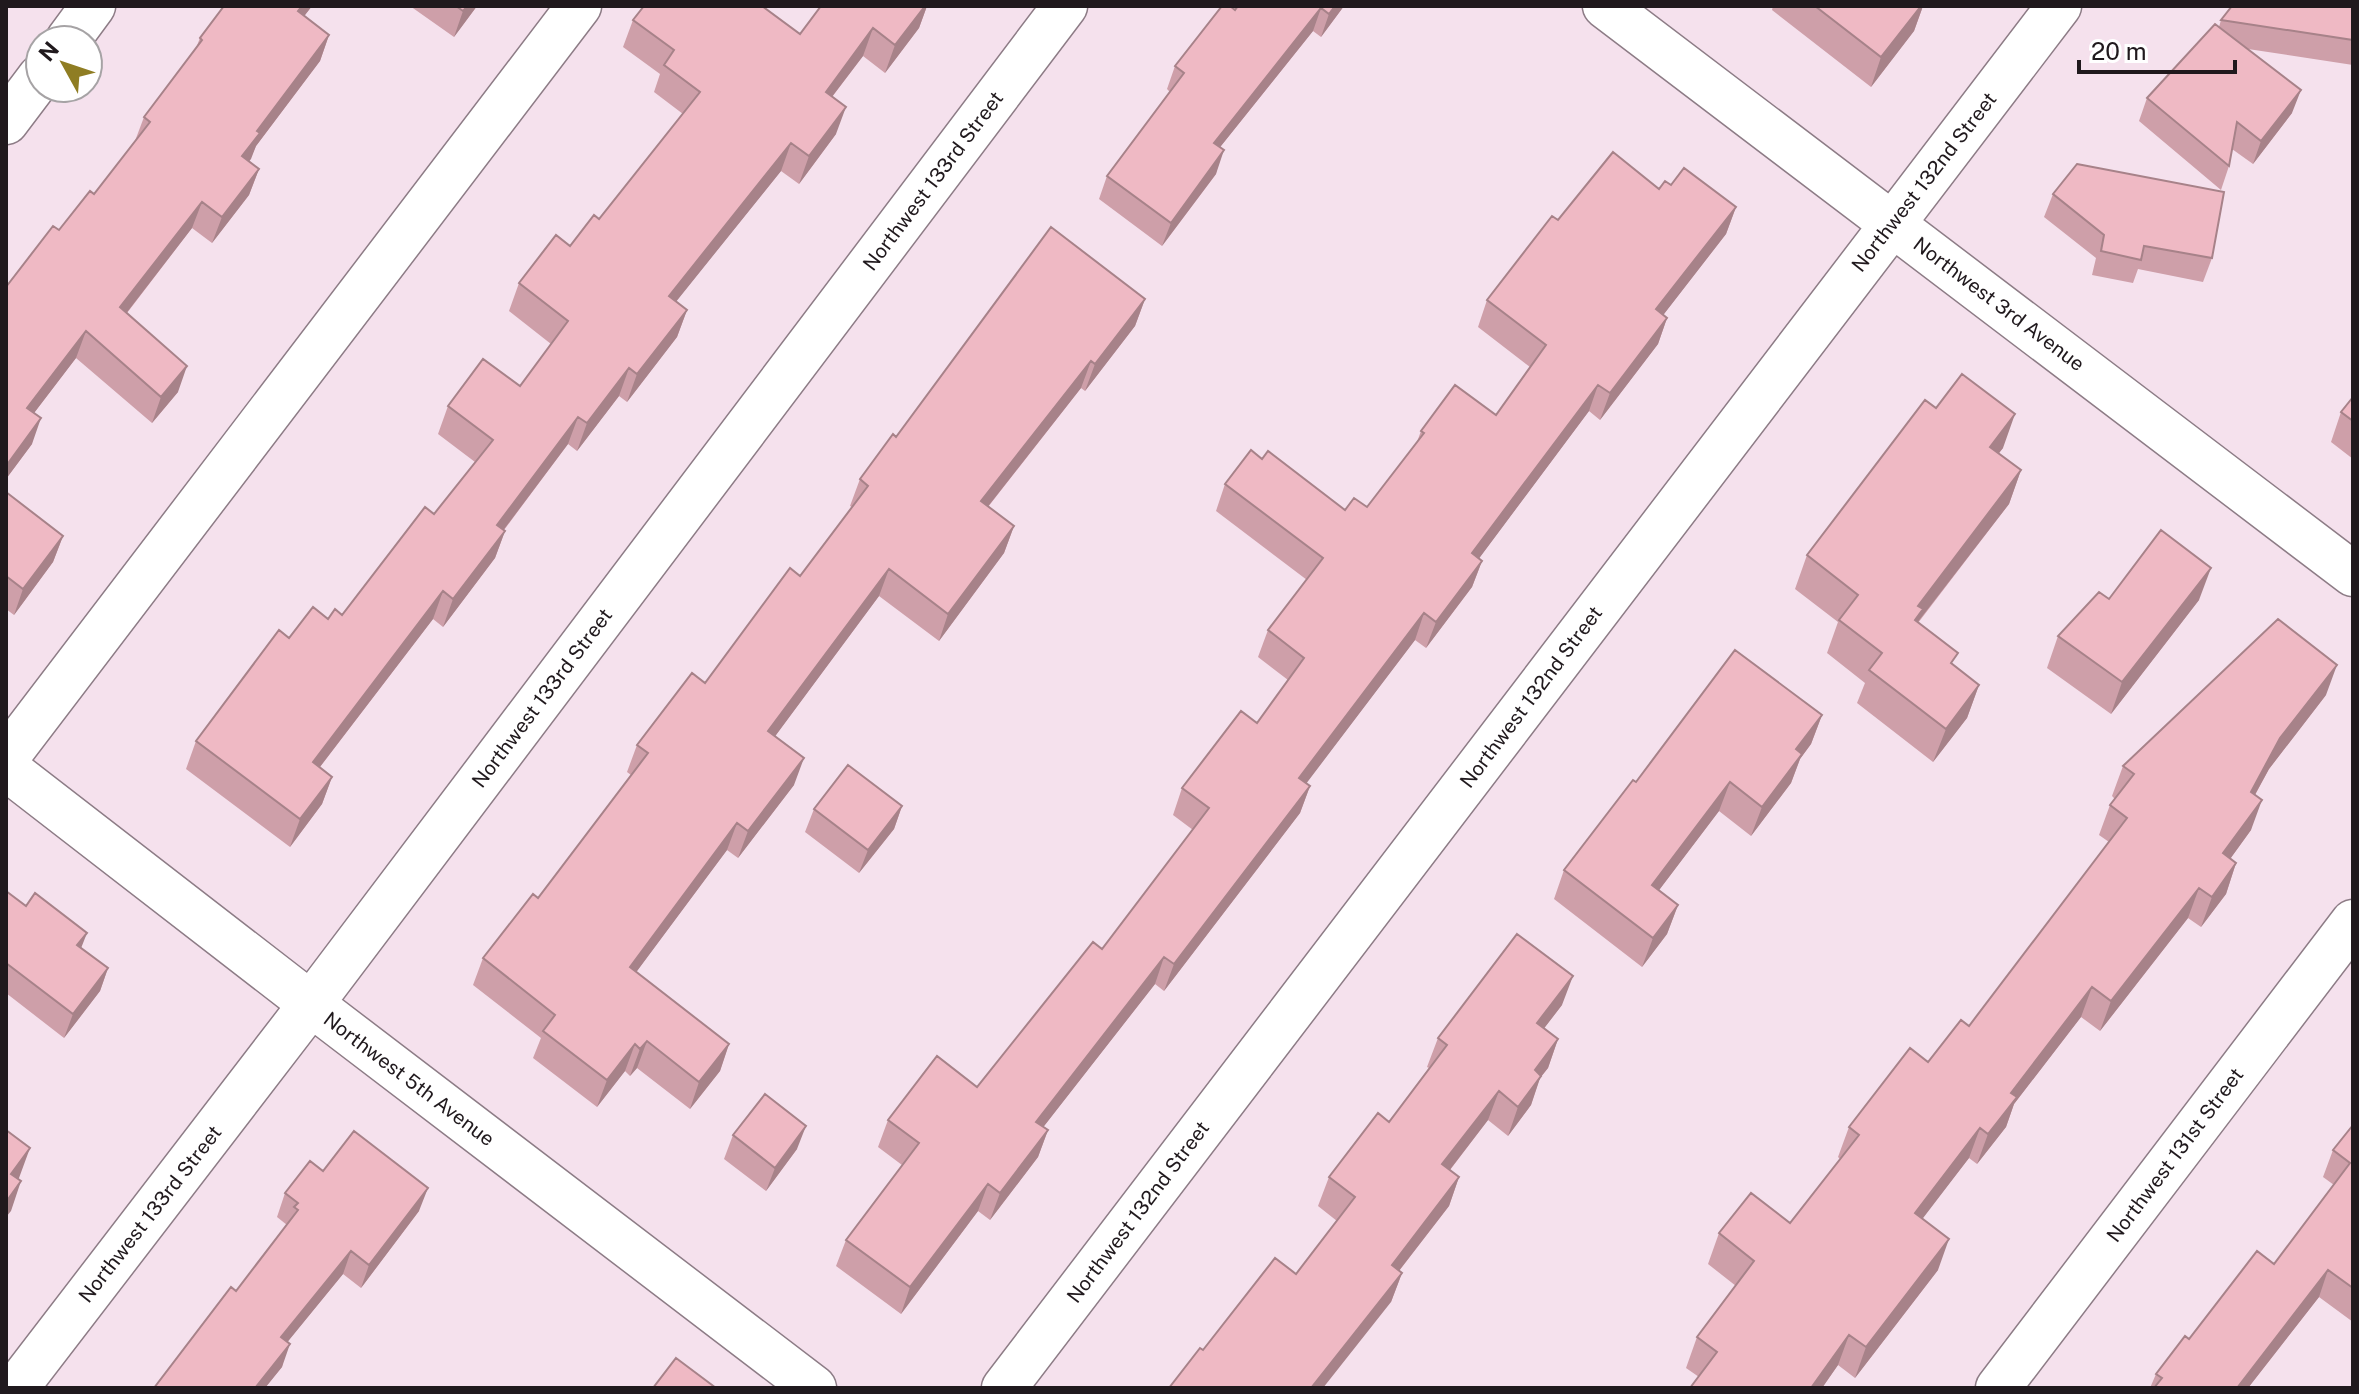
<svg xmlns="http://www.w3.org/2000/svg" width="2359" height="1394" viewBox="0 0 2359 1394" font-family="'Public Sans',sans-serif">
	<rect width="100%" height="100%" fill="#f5e1ed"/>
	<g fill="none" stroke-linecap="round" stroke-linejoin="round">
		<defs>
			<path id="minor" d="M1605 6 2353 574
				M68 40 93 6
				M6 122 40 77
				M6 758 579 6
				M6 768 311 1004 814 1388
				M16 1388 311 1004 1065 6
				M1004 1388 2059 6
				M1998 1388 2353 922"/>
		</defs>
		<use href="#minor" stroke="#8d7c86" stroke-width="47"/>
		<use href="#minor" stroke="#fff" stroke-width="44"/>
	</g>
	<path fill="#ce9fa9" d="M224 6H312L304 16 329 35 320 61 256 146 249 161 259 169 249 195 212 243 192 228 127 313 178 392 152 423 76 358 34 413 32 444 6 479V287L59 230 94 194 135 141 144 117 196 48 200 38Z
		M410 6H477L454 37Z
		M821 6H927L919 28 885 73 863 56 832 97 836 134 799 184 781 171 676 301 687 310 677 337 627 402 619 396 577 451 568 444 504 530 505 531 495 558 443 627 433 619 320 767 332 777 322 804 290 847 186 769 196 741 289 638 328 619 342 615 434 514 475 462 438 434 448 406 520 386 551 344 509 311 519 283 570 246 599 219 683 114 654 92 660 74 623 47 633 20 800 34Z
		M1344 6 1321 37 1313 31 1220 147 1216 174 1162 246 1099 199 1107 176 1170 92 1167 89 1175 66 1235 10Z
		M1773 6H1923L1914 31 1871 87 1772 10Z
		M2353 6V65L2248 49 2292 113 2253 164 2232 149 2229 166 2221 190 2139 121 2147 98 2219 27 2221 20Z
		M1671 185 1736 207 1726 234 1663 315 1667 318 1658 344 1600 420 1589 411 1479 558 1482 561 1472 587 1426 648 1415 640 1306 783 1310 786 1300 813 1164 991 1155 984 1043 1127 1048 1130 1038 1157 990 1220 978 1211 901 1314 836 1266 846 1240 902 1165 878 1147 888 1120 977 1087 1102 949 1193 830 1173 815 1182 788 1257 723 1288 680 1258 657 1268 630 1307 580 1216 511 1225 484 1262 459 1345 510 1367 507 1417 442 1421 431 1496 415 1530 367 1478 327 1487 300 1558 220Z
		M2053 194 2212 258 2203 282 2138 269 2133 283 2092 275 2096 258 2044 217Z
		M1145 299 1135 326 1085 391 1081 388 988 507 1014 526 1004 553 939 641 879 596 775 736 794 785 738 858 727 850 636 972 729 1044 720 1071 690 1109 637 1068 630 1076 625 1071 597 1107 533 1058 541 1038 473 985 483 958 538 898 631 775 627 772 637 745 705 683 800 576 852 507 850 506 860 479 896 437Z
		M2353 397V459L2331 442 2341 412Z
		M1936 408 2003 448 1998 454 2021 470 2009 504 1918 623 1954 665 1979 685 1967 718 1933 762 1857 703 1865 683 1827 653 1838 622 1795 589 1807 555Z
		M6 492 63 536 53 562 14 615 6 609Z
		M2109 599 2199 600 2111 714 2047 668 2058 636Z
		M2326 695 2269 769 2255 795 2251 830 2230 859 2236 863 2226 894 2201 927 2188 918 2100 1031 2081 1017 2014 1104 2006 1127 1977 1164 1969 1158 1922 1218 1938 1270 1855 1378 1838 1365 1822 1388H1690L1699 1377 1686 1368 1697 1337 1736 1286 1708 1264 1719 1233 1790 1223 1840 1159 1838 1157 1849 1127 1928 1062 1969 1026 2109 842 2099 835 2110 805 2115 799 2112 796 2123 766Z
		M1822 715 1811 744 1800 759 1791 783 1751 836 1719 811 1659 890 1678 905 1667 934 1642 967 1554 899 1564 870 1636 782Z
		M902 806 894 829 859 873 805 832 814 809Z
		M6 891 108 968 100 991 64 1038 6 993Z
		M1562 1005 1544 1028 1558 1039 1548 1068 1540 1078 1531 1105 1508 1136 1488 1120 1450 1170 1459 1177 1449 1206 1399 1271 1402 1273 1391 1302 1203 1350 1296 1274 1337 1221 1318 1206 1329 1177 1389 1122 1429 1068 1427 1067 1438 1038Z
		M2353 1125V1322L2319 1297 2248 1388H2150L2156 1374 2189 1339 2274 1264 2334 1185 2323 1177 2333 1150Z
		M733 1135 797 1149 766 1191 724 1159Z
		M323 1171 419 1211 361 1288 343 1274 287 1342 282 1367 265 1388H154L236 1291 287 1225 277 1217 285 1193Z"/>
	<path fill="#a78289" d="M302 6H312L288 37 298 11Z
		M467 6H477L454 37 463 11Z
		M925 6H927L919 28 885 73 895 45Z
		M1335 6H1344L1321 37 1329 14Z
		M1921 6H1923L1914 31 1871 87 1881 57Z
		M1321 8 1313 31 1205 166 1214 143Z
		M873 28 863 56 815 119 826 92Z
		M329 35 320 61 256 146 251 159 233 182 242 156 257 131Z
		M2301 90 2292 113 2253 164 2261 141Z
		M846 107 836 134 799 184 809 156Z
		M791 143 781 171 659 323 669 296Z
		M1224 150 1216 174 1162 246 1171 223Z
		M259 169 249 195 212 243 222 217Z
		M202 202 192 228 111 333 120 307Z
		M1736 207 1726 234 1647 336 1656 309Z
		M1145 299 1135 326 1085 391 1095 364Z
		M687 310 677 337 627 402 637 374Z
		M1667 318 1658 344 1600 420 1610 393Z
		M86 331 76 358 18 434 27 408Z
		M1091 361 1081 388 971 528 981 501Z
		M187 366 178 392 152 423 161 397Z
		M629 368 619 396 577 451 587 423Z
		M1598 385 1589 411 1463 580 1472 553Z
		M2015 414 2003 448 1977 481 1990 447Z
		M578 417 568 444 487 552 497 525Z
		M41 418 32 444 6 479V466Z
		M2021 470 2009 504 1917 623 1910 643 1918 606Z
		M1014 526 1004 553 939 641 948 614Z
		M505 531 495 558 443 627 453 599Z
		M63 536 53 562 14 615 23 589Z
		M1482 561 1472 587 1426 648 1436 622Z
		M2211 568 2199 600 2111 714 2122 682Z
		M889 569 879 596 759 758 768 731Z
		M443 591 433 619 303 789 313 762Z
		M1424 613 1415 640 1290 805 1299 778Z
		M2337 665 2326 695 2269 769 2240 822 2251 792 2280 738Z
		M1979 685 1967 718 1933 762 1946 729Z
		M1822 715 1811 744 1800 759 1791 783 1751 836 1762 807 1796 749Z
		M804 758 794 785 738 858 748 831Z
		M332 777 322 804 290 847 300 819Z
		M1730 782 1719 811 1641 914 1652 885Z
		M1310 786 1300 813 1164 991 1174 964Z
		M2262 800 2251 830 2212 884 2223 853Z
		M902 806 894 829 859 873 868 850Z
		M737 823 727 850 620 994 630 967Z
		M2236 863 2226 894 2201 927 2212 897Z
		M2199 888 2188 918 2100 1031 2111 1001Z
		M1678 905 1667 934 1642 967 1653 938Z
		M87 933 78 956 77 945Z
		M1164 957 1155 984 1027 1148 1036 1122Z
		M108 968 100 991 64 1038 73 1014Z
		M1573 976 1562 1005 1526 1052 1537 1023Z
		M2092 987 2081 1017 2014 1104 2006 1127 1977 1164 1988 1134 2011 1093Z
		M1558 1039 1548 1068 1540 1078 1531 1105 1508 1136 1518 1107 1535 1070Z
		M647 1041 637 1068 630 1076 640 1049Z
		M635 1044 625 1071 597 1107 607 1080Z
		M729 1044 720 1071 690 1109 699 1082Z
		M1499 1091 1488 1120 1432 1193 1442 1164Z
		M806 1126 797 1149 766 1191 775 1168Z
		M1980 1128 1969 1158 1904 1243 1915 1213Z
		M1048 1130 1038 1157 990 1220 1000 1193Z
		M30 1148 19 1178 6 1195 11 1174Z
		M1459 1177 1449 1206 1381 1294 1392 1265Z
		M21 1181 11 1211 6 1217V1202Z
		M988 1184 978 1211 901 1314 910 1287Z
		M428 1188 419 1211 361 1288 369 1265Z
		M1949 1239 1938 1270 1855 1378 1866 1347Z
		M351 1251 343 1274 272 1361 281 1337Z
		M2328 1270 2319 1297 2248 1388H2237Z
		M1402 1273 1391 1302 1323 1388H1311Z
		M1849 1335 1838 1365 1822 1388H1811Z
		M290 1344 282 1367 265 1388H255Z"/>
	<path fill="#efb9c4" stroke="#a78289" stroke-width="2" d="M224 6H302L298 11 329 35 257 131 260 133 242 156 259 169 222 217 202 202 120 307 187 366 161 397 86 331 27 408 41 418 6 466V287L53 226 59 230 90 191 94 194 150 122 144 117 202 40 200 38Z
		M456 6H467L463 11Z
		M644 6H762L800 34 821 6H925L895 45 873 28 826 92 846 107 809 156 791 143 669 296 687 310 637 374 629 368 587 423 578 417 497 525 505 531 453 599 443 591 313 762 332 777 300 819 196 741 279 630 289 638 313 607 328 619 335 609 342 615 425 507 434 514 493 440 448 406 483 359 520 386 568 321 519 283 556 235 570 246 594 215 599 219 700 92 664 65 674 50 633 20Z
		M1222 6H1230L1235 10 1238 6H1335L1329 14 1321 8 1214 143 1224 150 1171 223 1107 176 1184 73 1175 66Z
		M1815 6H1921L1881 57Z
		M2232 6H2353V40L2221 20Z
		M2215 24 2301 90 2261 141 2237 122 2229 166 2147 98Z
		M1613 152 1659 189 1665 181 1671 185 1684 168 1736 207 1656 309 1667 318 1610 393 1598 385 1472 553 1482 561 1436 622 1424 613 1299 778 1310 786 1174 964 1164 957 1036 1122 1048 1130 1000 1193 988 1184 910 1287 846 1240 919 1143 888 1120 937 1056 977 1087 1093 942 1102 949 1209 808 1182 788 1241 711 1257 723 1304 658 1268 630 1323 558 1225 484 1251 450 1262 459 1268 451 1345 510 1354 498 1367 507 1424 433 1421 431 1455 385 1496 415 1546 345 1487 300 1552 216 1558 220Z
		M2077 164 2224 192 2212 258 2144 246 2141 260 2101 251 2104 235 2053 194Z
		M1051 227 1145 299 1095 364 1091 361 981 501 1014 526 948 614 889 569 768 731 804 758 748 831 737 823 630 967 729 1044 699 1082 647 1041 640 1049 635 1044 607 1080 543 1031 555 1015 483 958 533 894 538 898 648 753 637 745 692 673 705 683 790 568 800 576 868 486 860 479 893 434 896 437Z
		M1962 374 2015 414 1990 447 2021 470 1918 606 1923 609 1915 620 1958 653 1951 663 1979 685 1946 729 1869 670 1882 653 1839 620 1858 595 1807 555 1925 400 1936 408Z
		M2353 397V421L2341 412Z
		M6 492 63 536 23 589 6 576Z
		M2161 530 2211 568 2122 682 2058 636 2099 592 2109 599Z
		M2278 619 2337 665 2280 738 2251 792 2262 800 2223 853 2236 863 2212 897 2199 888 2111 1001 2092 987 2011 1093 2017 1097 1988 1134 1980 1128 1915 1213 1949 1239 1866 1347 1849 1335 1811 1388H1690L1717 1352 1697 1337 1754 1261 1719 1233 1751 1193 1790 1223 1859 1135 1849 1127 1910 1048 1928 1062 1961 1020 1969 1026 2127 818 2110 805 2134 774 2123 766Z
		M1735 650 1822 715 1796 749 1802 754 1762 807 1730 782 1652 885 1678 905 1653 938 1564 870 1633 780 1636 782Z
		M848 765 902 806 868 850 814 809Z
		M6 891 26 906 35 893 87 933 77 945 108 968 73 1014 6 963Z
		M1517 934 1573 976 1537 1023 1558 1039 1535 1070 1541 1076 1518 1107 1499 1091 1442 1164 1459 1177 1392 1265 1402 1273 1311 1388H1169L1200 1348 1203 1350 1275 1258 1296 1274 1355 1197 1329 1177 1378 1113 1389 1122 1447 1045 1438 1038Z
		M765 1094 806 1126 775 1168 733 1135Z
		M2353 1125V1288L2328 1270 2237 1388H2154L2162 1378 2156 1374 2185 1336 2189 1339 2257 1251 2274 1264 2350 1163 2333 1150Z
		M6 1130 30 1148 11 1174 21 1181 6 1202Z
		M354 1131 428 1188 369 1265 351 1251 281 1337 290 1344 255 1388H154L231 1287 236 1291 298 1210 294 1207 298 1203 285 1193 310 1161 323 1171Z
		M676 1358 716 1388H653Z"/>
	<g text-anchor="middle" stroke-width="7" stroke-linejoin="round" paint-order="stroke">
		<g font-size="20" fill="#20191d" stroke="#fff">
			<text transform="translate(933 181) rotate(-53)" y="7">Northwest 133rd Street</text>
			<text transform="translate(1924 182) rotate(-52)" y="7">Northwest 132nd Street</text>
			<text transform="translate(1999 304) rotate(37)" y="7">Northwest 3rd Avenue</text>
			<text transform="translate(1531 697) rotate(-53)" y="7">Northwest 132nd Street</text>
			<text transform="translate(542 698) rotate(-53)" y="7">Northwest 133rd Street</text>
			<text transform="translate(409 1079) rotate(37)" y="7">Northwest 5th Avenue</text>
			<text transform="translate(2175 1155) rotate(-53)" y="7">Northwest 131st Street</text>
			<text transform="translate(1138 1212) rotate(-53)" y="7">Northwest 132nd Street</text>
			<text transform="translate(150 1214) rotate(-52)" y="7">Northwest 133rd Street</text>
		</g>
	</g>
	<rect width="2359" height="1394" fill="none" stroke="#20191d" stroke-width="16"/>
	<g transform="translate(64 64) rotate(310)"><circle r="38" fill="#ffffff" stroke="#a6a3a5" stroke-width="2"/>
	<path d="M0-6L14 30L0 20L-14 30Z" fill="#8f7d23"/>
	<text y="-12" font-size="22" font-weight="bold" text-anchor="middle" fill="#20191d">N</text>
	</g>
	<path d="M2079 60v12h156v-12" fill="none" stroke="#20191d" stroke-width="4"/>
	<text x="2091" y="60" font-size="24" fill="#20191d" stroke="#ffffff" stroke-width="6" paint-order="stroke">20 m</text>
</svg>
